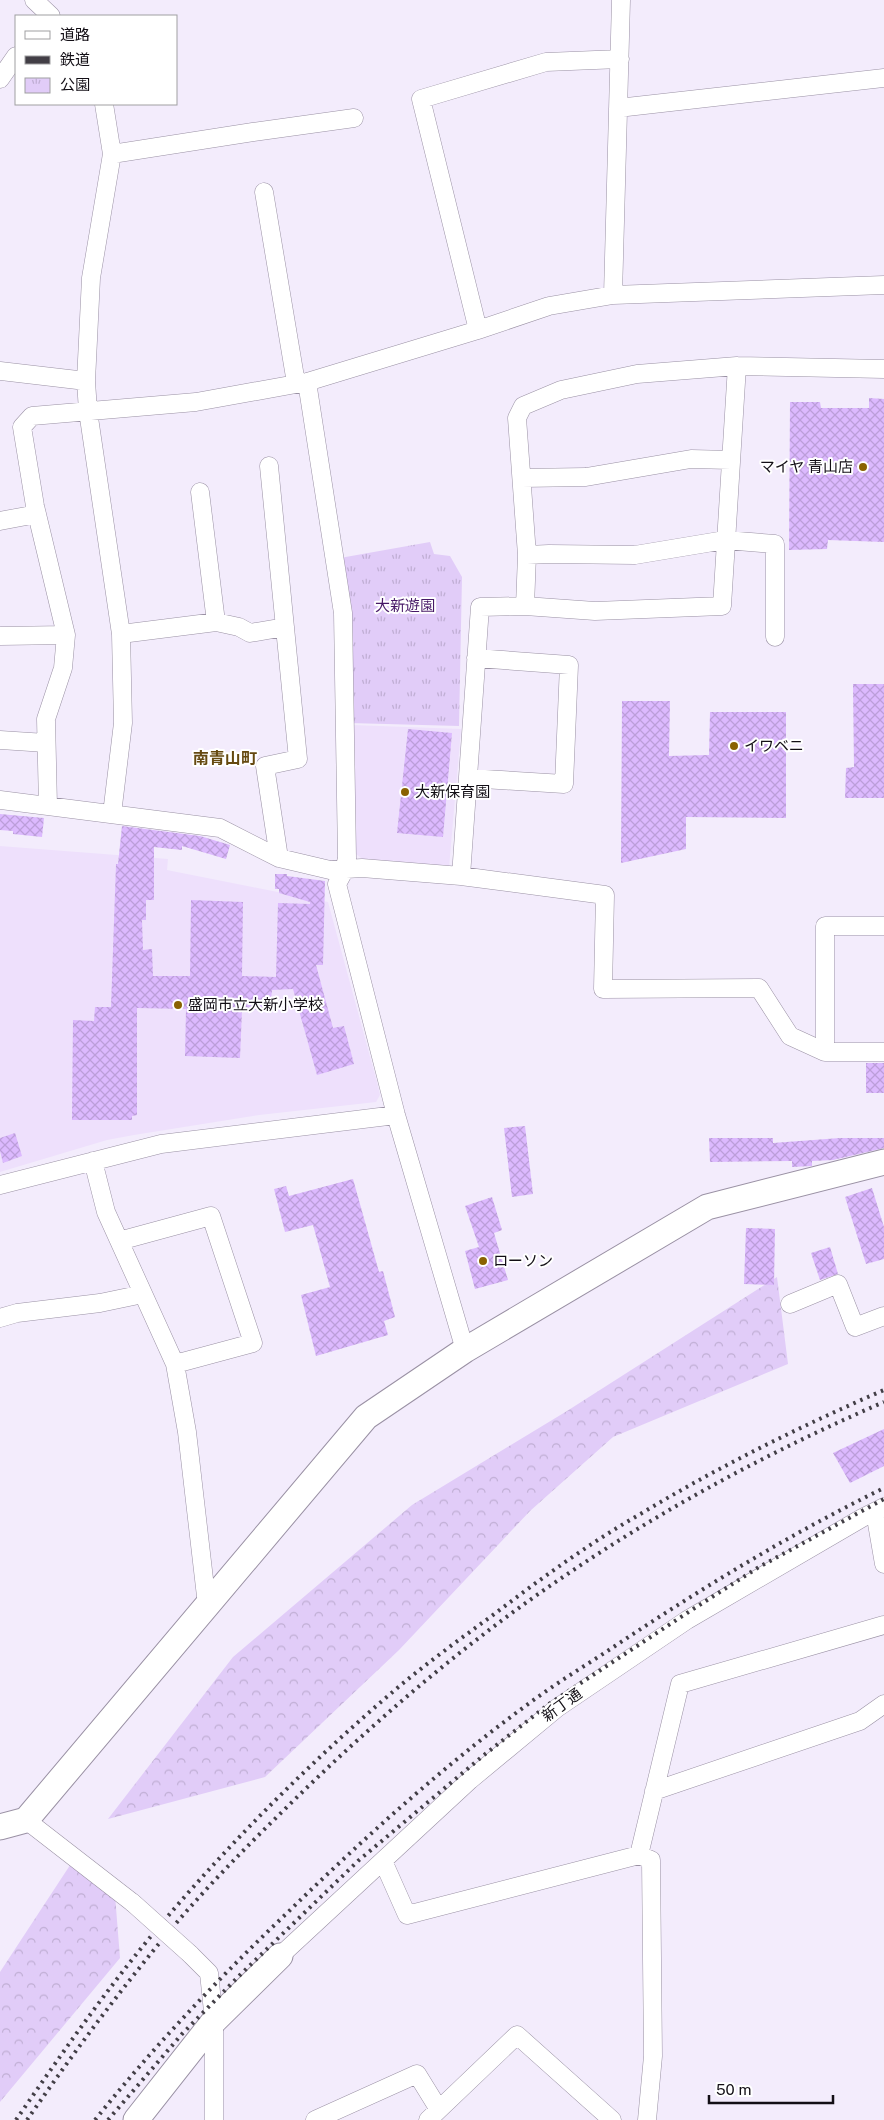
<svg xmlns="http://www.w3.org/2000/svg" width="884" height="2120" viewBox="0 0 884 2120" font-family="'Public Sans','Noto Sans JP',sans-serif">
	<defs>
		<pattern id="forest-crowns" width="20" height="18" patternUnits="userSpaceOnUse" patternTransform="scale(1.25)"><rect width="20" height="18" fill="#e1ccf8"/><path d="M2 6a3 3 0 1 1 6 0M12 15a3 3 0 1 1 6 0" fill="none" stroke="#c0aed4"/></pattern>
		<pattern id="park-tufts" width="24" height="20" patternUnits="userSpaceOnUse" patternTransform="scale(1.25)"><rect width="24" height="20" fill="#e1ccf8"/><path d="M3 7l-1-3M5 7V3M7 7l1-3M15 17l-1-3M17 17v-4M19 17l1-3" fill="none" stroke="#c0aed4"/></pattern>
		<pattern id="building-cross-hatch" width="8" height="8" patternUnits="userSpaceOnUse" patternTransform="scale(1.25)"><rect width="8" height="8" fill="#dcb9fe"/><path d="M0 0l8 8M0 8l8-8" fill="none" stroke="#bc9ed9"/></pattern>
	</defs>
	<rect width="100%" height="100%" fill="#f3ecfc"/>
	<path fill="#eee0fc" d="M352 725 461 729 449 868 364 860 356 854Z
		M0 846 168 859 167 870 328 902 378 1086 380 1095 376 1102 259 1115 134 1135 107 1140 0 1172Z"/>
	<path fill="url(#forest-crowns)" d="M777 1277 788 1364 613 1437 530 1511 399 1650 265 1777 108 1819 233 1657 412 1505 567 1411Z
		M78 1853 115 1895 120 1958 0 2102V1972Z"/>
	<path fill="url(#park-tufts)" d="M430 542 434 554 450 556 462 577 459 726 349 723 340 558Z"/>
	<path fill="url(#building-cross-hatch)" d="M869 398 884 399V542L828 540 827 549 789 550 790 402H820L821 408H869Z
		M853 684H884V798H845L846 768 854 767Z
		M622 701H670L669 756 709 755 710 712H786V818L686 817V849L621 863Z
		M408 729 452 733 443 837 397 833Z
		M0 814 44 818 42 837 13 834V831L0 830Z
		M122 826 200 836 230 845 226 859 182 846V850L154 847V900H146V920H142L143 950 152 949 153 976H190L191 900 243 902 242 976 276 977 278 903 310 904V902L279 893V889H275V874H287V876L325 881 323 965H316L333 1028 344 1026 354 1064 317 1075 293 989 272 990 270 1010H242L240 1058 185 1056 186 1009 137 1008V1115L132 1116V1120H72L73 1020 94 1021 95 1007H111L116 864H118Z
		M866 1063H884V1093H866Z
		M525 1126 533 1194 512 1197 504 1128Z
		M15 1133 22 1156 3 1163 0 1151V1138Z
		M709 1138H773V1143L840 1138H884V1148L833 1160 812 1161V1166L792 1167V1161L710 1162Z
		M353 1179 379 1272 383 1271 395 1317 384 1321 388 1335 316 1356 301 1295 330 1287 313 1225 285 1232 274 1189 286 1186 289 1196Z
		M872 1188 884 1227V1259L866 1264 845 1197Z
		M492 1197 502 1230 494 1233 508 1280 475 1289 465 1251 479 1247 465 1206Z
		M746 1228 775 1229 774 1285 744 1284Z
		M830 1247 838 1274 820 1280 811 1253Z
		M884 1429V1466L850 1483 833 1453Z"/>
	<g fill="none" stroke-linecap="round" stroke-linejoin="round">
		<defs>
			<path id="street" d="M34 0 51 16
				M0 79 16 56
				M104 104 112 154 91 278 86 381 88 411 121 634 123 723 112 814
				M618 108 884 78
				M112 154 253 132 354 118
				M264 192 296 383
				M613 295 621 0
				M478 330 421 99 546 62 620 59
				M737 366 722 606 595 611 525 606 527 555 517 418 523 406 561 390 637 374 737 366 884 369
				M0 371 86 381
				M307 382 343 613 347 858 344 871 337 884 396 1115 465 1350
				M269 466 298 759 265 766 279 858
				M522 478 586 477 691 459 731 460
				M200 492 216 622
				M0 521 37 514
				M527 555 549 554 635 555 725 540 775 544V637
				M121 634 216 622 239 627 250 633 285 627
				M0 636 66 635
				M0 740 46 743
				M468 778 564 784 569 665 476 658
				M0 800 220 828 279 858 330 870 362 868 461 876 605 895 603 989 759 988 790 1036 825 1052H884
				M48 806 46 719 63 668 66 635 35 506 22 427 32 416 196 402 307 382 478 330 549 306 613 295 884 285
				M461 876 480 607 525 606
				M825 1052V926H884
				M93 1161 106 1212 175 1364 187 1432 207 1605
				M0 1185 161 1144 396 1115
				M119 1241 211 1216 253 1343 175 1364
				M790 1304 838 1284 855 1327 884 1316
				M0 1318 17 1313 100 1303 143 1294
				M875 1512 884 1564
				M654 1791 860 1721 884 1704
				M26 1820 133 1903
				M383 1861 407 1915 639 1855
				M190 1954 209 1973 214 2021V2120
				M280 1956 470 1780 557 1708 687 1620 862 1518 884 1507
				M315 2120 417 2074 438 2108
				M428 2120 517 2035 612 2120
				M647 2120 653 2056 651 1860 639 1855 680 1684 884 1625"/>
			<path id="secondary" d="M0 1827 26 1820 366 1417 465 1350 707 1207 884 1162
				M136 2120 214 2021 280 1956"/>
		</defs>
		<use href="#street" stroke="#9a91a4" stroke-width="19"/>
		<use href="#secondary" stroke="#9a91a4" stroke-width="27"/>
		<use href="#street" stroke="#fff" stroke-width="18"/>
		<use href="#secondary" stroke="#fff" stroke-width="25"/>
		<path stroke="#423e46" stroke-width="4" stroke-dasharray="2.5 5" stroke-linecap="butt" d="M16 2120C64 2050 113 1980 168 1916 238 1834 319 1754 402 1684 430 1661 460 1639 489 1618 539 1580 588 1544 642 1513 720 1466 801 1426 884 1390
			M27 2120C67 2062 109 2005 153 1951 193 1901 239 1854 285 1809 372 1723 467 1641 569 1573 668 1506 775 1449 884 1402
			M95 2120C154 2046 218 1979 286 1914 366 1836 452 1758 542 1694 566 1677 591 1662 615 1646 702 1588 790 1534 884 1488
			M108 2120 182 2034 240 1975 358 1861 484 1755 549 1704 687 1613 759 1567 884 1499"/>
		<defs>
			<path id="street-bridge" d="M133 1903 190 1954"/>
		</defs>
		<use href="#street-bridge" stroke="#9a91a4" stroke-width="19" stroke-linecap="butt"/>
		<use href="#street-bridge" stroke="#fff" stroke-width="18"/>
	</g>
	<g fill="#8a6202" stroke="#fff" stroke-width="2">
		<circle cx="863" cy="467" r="5"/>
		<circle cx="734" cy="746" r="5"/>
		<circle cx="405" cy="792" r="5"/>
		<circle cx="178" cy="1005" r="5"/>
		<circle cx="483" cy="1261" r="5"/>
	</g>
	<g text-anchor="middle" stroke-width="4" stroke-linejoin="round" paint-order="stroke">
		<g font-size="15" fill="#120e15" stroke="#fff" text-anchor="start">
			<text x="853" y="472" text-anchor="end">マイヤ 青山店</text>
			<text x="744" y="751">イワベニ</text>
			<text x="415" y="797">大新保育園</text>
			<text x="188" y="1010">盛岡市立大新小学校</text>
			<text x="493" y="1266">ローソン</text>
		</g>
		<g font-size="15" fill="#471967" stroke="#fff">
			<text x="405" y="611">大新遊園</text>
		</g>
		<g font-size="15" fill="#120e15" stroke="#fff">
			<text transform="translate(562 1705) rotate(-36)" y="5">新丁通</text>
		</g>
		<g font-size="16" font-weight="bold" fill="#654910" stroke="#fff">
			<text x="225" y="764">南青山町</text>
		</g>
	</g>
	<rect x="15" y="15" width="162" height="90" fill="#ffffff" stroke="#a09fa1"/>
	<rect x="25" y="31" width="25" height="8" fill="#ffffff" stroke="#a09fa1"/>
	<text x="60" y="40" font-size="15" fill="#120e15">道路</text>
	<rect x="25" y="56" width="25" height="8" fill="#423e46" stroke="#a09fa1"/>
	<text x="60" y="65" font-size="15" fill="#120e15">鉄道</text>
	<rect x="25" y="78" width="25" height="15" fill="url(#park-tufts)" stroke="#a09fa1"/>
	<text x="60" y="90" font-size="15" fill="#120e15">公園</text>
	<path d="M709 2095v8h124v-8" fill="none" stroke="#120e15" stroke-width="2.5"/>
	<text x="716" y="2095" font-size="15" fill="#120e15" stroke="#ffffff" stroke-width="4" paint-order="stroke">50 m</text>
</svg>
